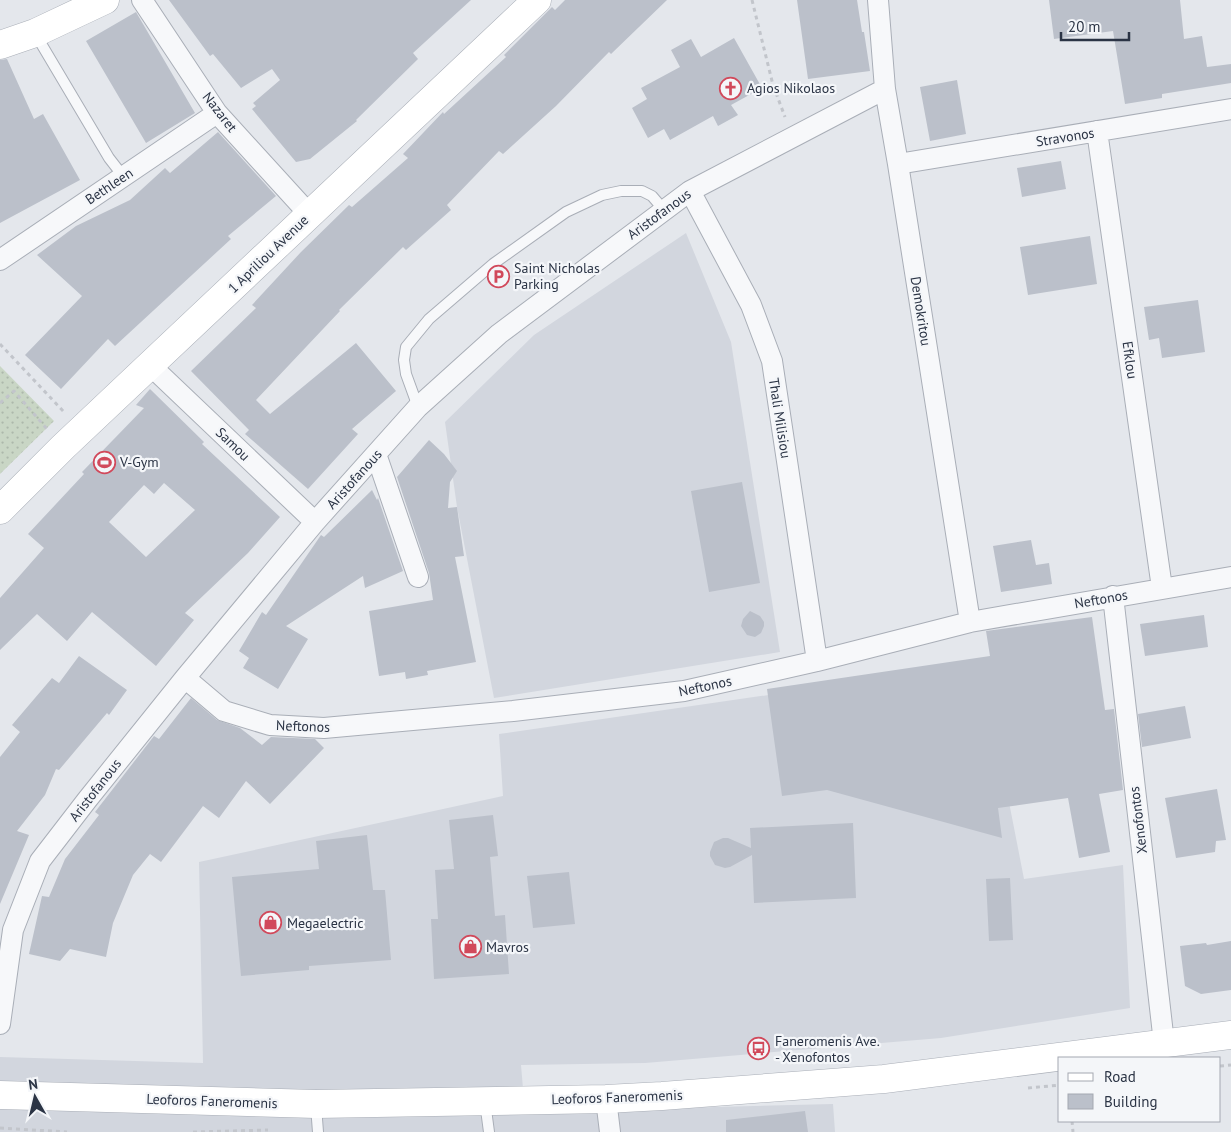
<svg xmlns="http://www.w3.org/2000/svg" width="1231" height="1132" viewBox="0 0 1231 1132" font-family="'PT Sans',sans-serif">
	<defs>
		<pattern id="park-dots" width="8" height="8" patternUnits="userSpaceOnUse" patternTransform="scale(1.25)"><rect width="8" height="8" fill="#c9d6c5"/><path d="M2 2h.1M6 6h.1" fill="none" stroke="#adb8ab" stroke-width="1.8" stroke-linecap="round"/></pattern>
	</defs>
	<rect width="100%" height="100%" fill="#e4e7ec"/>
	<path fill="#d2d6de" d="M686 233 731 342 780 652 494 698 457 507 445 422 534 335Z
		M982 664 1024 879 1123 865 1130 1008 941 1038 645 1063 521 1065 525 1112 833 1104 835 1132H0V1057L203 1063 199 862 503 796 499 734Z"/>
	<path fill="url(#park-dots)" d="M0 366 54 421 0 474Z"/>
	<path fill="#bbc0ca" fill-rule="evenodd" d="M169 0H471L413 53 418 59 356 120 357 121 310 159 296 162 252 109 256 106 253 103 280 80 272 69 241 88 213 54 210 56Z
		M565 0H667L611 54 609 52 556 106 503 154 499 151 447 205 451 210 406 250 403 247 339 310 340 311 256 400 270 414 356 343 396 391 352 429 358 434 308 489 245 434 249 430 191 371 256 308 252 305 301 252 349 205 352 207 408 158 403 154 443 112 444 114 506 57 504 55 552 7 555 10Z
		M797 0H857L862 32H864L870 71 808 79Z
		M1049 0H1180L1184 39 1202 36 1207 67 1231 64V83L1162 94V98L1125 104 1113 31 1054 39Z
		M136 12 195 113 146 143 86 41Z
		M734 38 762 88 731 105 738 115 718 126 713 116 670 140 664 129 648 138 632 108 647 99 641 88 680 67 671 50 691 39 701 57Z
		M7 59 34 119 43 114 80 180 0 223V60Z
		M957 80 966 134 930 141 920 87Z
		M218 132 276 196 228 236 231 239 115 346 108 339 61 389 25 355 82 296 37 255 76 226 130 200 165 168 170 173Z
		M1061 161 1066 189 1022 197 1017 168Z
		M1090 236 1097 284 1028 295 1020 247Z
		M1198 300 1205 352 1162 358 1159 338 1149 340 1144 307Z
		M150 389 204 442 202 444 280 517 248 553 185 613 194 620 156 666 92 612 67 641 37 614 0 650V598L44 548 28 534 84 474 82 472 144 408 136 405ZM164 483 195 510 146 557 109 522 144 485 154 494Z
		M429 440 444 454 457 471 450 482 448 508 457 507 464 556 455 557 476 662 427 671 428 675 406 679 405 672 379 676 369 611 433 600 429 573 397 477Z
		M742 482 760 583 709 592 691 491Z
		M372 490 377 500 378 498 403 571 365 588 363 576 286 626 308 639 278 689 243 668 249 658 239 651 262 612 266 615 321 535 324 537Z
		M1031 540 1036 565 1049 563 1052 584 1001 592 993 546Z
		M750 611 760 616 764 622V626L761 633 755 637 747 635 741 626 743 619Z
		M1204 615 1208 647 1145 656 1140 624Z
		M1092 617 1105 710 1114 709 1123 790 1099 794 1110 852 1079 858 1068 798 998 808 1002 838 827 790 782 796 767 689 990 656 986 631Z
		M79 656 127 690 109 715 107 713 59 770 56 769 45 795 17 831 29 835 0 904V757L20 732 12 725 52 678 59 683Z
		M191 698 217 720 240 728 262 745 271 737 315 739 324 748 270 804 246 781 219 818 203 806 161 862 150 854 133 875 113 923 106 957 70 949 60 961 29 954 42 896 49 897 65 859 99 815 95 812 154 736 159 739Z
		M1185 706 1191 738 1142 747 1138 714Z
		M1217 789 1226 840 1216 841 1215 852 1176 858 1165 798Z
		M493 815 498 856 490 857 495 916 505 915 509 974 434 979 431 919H438L435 870 454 869 449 820Z
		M853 823 856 898 754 903 752 855 730 867 725 868 715 865 710 856V852L714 842 723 838H728L751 848 750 828Z
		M367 835 373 890H385L391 960 309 966V970L241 976 232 877 319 869 316 841Z
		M569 872 575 924 533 928 527 876Z
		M1010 878 1013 940 989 941 986 879Z
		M1231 941V990L1201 994 1185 986 1180 946 1206 943 1207 945Z
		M805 1111 808 1132H726V1120Z"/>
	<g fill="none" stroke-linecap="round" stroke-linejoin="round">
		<defs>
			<path id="lane" d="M36 35 109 158 123 176
				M418 407 406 374 404 360 406 347 429 319 493 264 566 212 602 195 621 191H642L652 196 664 210
				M485 1102 489 1132
				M316 1106 318 1132"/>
			<path id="street" d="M142 0 217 113 309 214
				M878 0 885 89 898 164 970 622
				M1097 131 1162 588
				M898 164 1231 109
				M690 191 751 305 772 361 817 661
				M0 260 217 113
				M151 366 315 522
				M376 454 418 577
				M1113 596 1164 1043
				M185 678 224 711 270 725 324 728 513 711 684 691 817 661 970 622 1231 577
				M0 1024 13 930 40 861 87 800 185 678 315 522 418 407 499 334 690 191 885 89
				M606 1099 610 1132"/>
			<path id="secondary" d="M0 45 35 33 105 0
				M0 510 63 447 537 0
				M0 1095 316 1104 606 1099 662 1096 884 1079 1231 1035"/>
		</defs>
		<use href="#lane" stroke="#a9aeb7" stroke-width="12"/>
		<use href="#street" stroke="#a9aeb7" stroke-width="22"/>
		<use href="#secondary" stroke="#a9aeb7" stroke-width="29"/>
		<path stroke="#c2c5cb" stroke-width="3" stroke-dasharray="4 4" stroke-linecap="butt" d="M752 0 773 85 785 117
			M0 344 64 412
			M0 403 14 391 47 429
			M1220 1066 1231 1065
			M1028 1088 1060 1085
			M1072 1121 1073 1132
			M0 1128 67 1132
			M193 1132 268 1130"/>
		<use href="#lane" stroke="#f7f8fa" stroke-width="10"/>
		<use href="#street" stroke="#f7f8fa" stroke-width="20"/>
		<use href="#secondary" stroke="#fff" stroke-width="28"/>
	</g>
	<defs>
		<symbol id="church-ring" viewBox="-11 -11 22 22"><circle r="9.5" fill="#f4f6f9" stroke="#d1495b" stroke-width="1.5"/><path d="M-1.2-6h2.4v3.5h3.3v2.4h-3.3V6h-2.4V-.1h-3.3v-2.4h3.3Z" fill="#d1495b"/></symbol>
		<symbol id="parking-ring" viewBox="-11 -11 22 22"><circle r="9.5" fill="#f4f6f9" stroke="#d1495b" stroke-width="1.5"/><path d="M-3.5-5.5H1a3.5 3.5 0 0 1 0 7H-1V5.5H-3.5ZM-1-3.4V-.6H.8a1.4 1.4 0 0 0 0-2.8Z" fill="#d1495b"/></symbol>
		<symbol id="stadium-ring" viewBox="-11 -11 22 22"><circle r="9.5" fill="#f4f6f9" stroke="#d1495b" stroke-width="1.5"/><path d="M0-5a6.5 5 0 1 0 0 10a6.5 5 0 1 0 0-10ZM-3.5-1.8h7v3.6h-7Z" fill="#d1495b"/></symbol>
		<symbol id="shop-ring" viewBox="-11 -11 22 22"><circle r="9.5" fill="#f4f6f9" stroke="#d1495b" stroke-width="1.5"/><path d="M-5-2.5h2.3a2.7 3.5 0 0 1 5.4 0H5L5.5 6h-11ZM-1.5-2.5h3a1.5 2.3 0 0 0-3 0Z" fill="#d1495b"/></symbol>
		<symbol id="bus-ring" viewBox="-11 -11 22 22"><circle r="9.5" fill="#f4f6f9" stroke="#d1495b" stroke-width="1.5"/><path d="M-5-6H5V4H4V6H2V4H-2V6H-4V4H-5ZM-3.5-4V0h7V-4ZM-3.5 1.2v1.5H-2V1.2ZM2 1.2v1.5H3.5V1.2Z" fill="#d1495b"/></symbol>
	</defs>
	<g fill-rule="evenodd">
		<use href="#church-ring" x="718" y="76" width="25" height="25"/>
		<use href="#parking-ring" x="486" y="264" width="25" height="25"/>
		<use href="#stadium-ring" x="92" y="450" width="25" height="25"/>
		<use href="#shop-ring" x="258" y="910" width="25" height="25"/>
		<use href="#shop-ring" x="458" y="934" width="25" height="25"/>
		<use href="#bus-ring" x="746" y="1036" width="25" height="25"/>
	</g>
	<g text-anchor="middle" stroke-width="4.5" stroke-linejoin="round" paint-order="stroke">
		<g font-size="14" fill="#2b3445" stroke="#f4f6f9" text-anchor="start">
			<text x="747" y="93">Agios Nikolaos</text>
			<text x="514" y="273">Saint Nicholas<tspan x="514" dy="16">Parking</tspan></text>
			<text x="120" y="467">V-Gym</text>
			<text x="287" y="928">Megaelectric</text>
			<text x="486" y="952">Mavros</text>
			<text x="775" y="1046">Faneromenis Ave.<tspan x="775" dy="16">- Xenofontos</tspan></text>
		</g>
		<g font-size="14" fill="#2b3445" stroke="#f4f6f9">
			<text transform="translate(220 112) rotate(52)" y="5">Nazaret</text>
			<text transform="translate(1065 137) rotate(-9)" y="5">Stravonos</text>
			<text transform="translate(109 186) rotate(-34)" y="5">Bethleen</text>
			<text transform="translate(659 214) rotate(-36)" y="5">Aristofanous</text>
			<text transform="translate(268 254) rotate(-44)" y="5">1 Apriliou Avenue</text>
			<text transform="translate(921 311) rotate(81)" y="5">Demokritou</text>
			<text transform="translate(1130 360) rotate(82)" y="5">Efklou</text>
			<text transform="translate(780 418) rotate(81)" y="5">Thali Milisiou</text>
			<text transform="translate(233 444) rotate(44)" y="5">Samou</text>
			<text transform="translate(354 479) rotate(-48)" y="5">Aristofanous</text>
			<text transform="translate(1101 599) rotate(-10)" y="5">Neftonos</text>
			<text transform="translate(705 686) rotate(-12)" y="5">Neftonos</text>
			<text transform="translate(303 726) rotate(2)" y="5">Neftonos</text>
			<text transform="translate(95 790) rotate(-52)" y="5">Aristofanous</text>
			<text transform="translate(1138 820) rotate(-97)" y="5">Xenofontos</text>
			<text transform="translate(617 1097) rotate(-2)" y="5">Leoforos Faneromenis</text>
			<text transform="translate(212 1101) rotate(2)" y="5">Leoforos Faneromenis</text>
		</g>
	</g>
	<rect x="1058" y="1057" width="162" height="65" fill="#f4f6f9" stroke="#a4a8b1"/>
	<rect x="1068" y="1073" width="25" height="8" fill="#ffffff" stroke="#a4a8b1"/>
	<text x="1104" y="1082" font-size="15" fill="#2b3445">Road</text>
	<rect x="1068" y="1094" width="25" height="15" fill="#bbc0ca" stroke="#a4a8b1"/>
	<text x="1104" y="1107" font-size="15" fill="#2b3445">Building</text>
	<g transform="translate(35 1097) rotate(352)" stroke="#f4f6f9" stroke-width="4" paint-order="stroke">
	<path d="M0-4L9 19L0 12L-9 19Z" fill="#2b3445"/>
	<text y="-8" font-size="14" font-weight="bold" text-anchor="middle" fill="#2b3445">N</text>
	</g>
	<path d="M1061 32v8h68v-8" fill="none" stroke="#2b3445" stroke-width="2.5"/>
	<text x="1068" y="32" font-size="15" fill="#2b3445" stroke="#f4f6f9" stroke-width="4" paint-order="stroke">20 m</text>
</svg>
